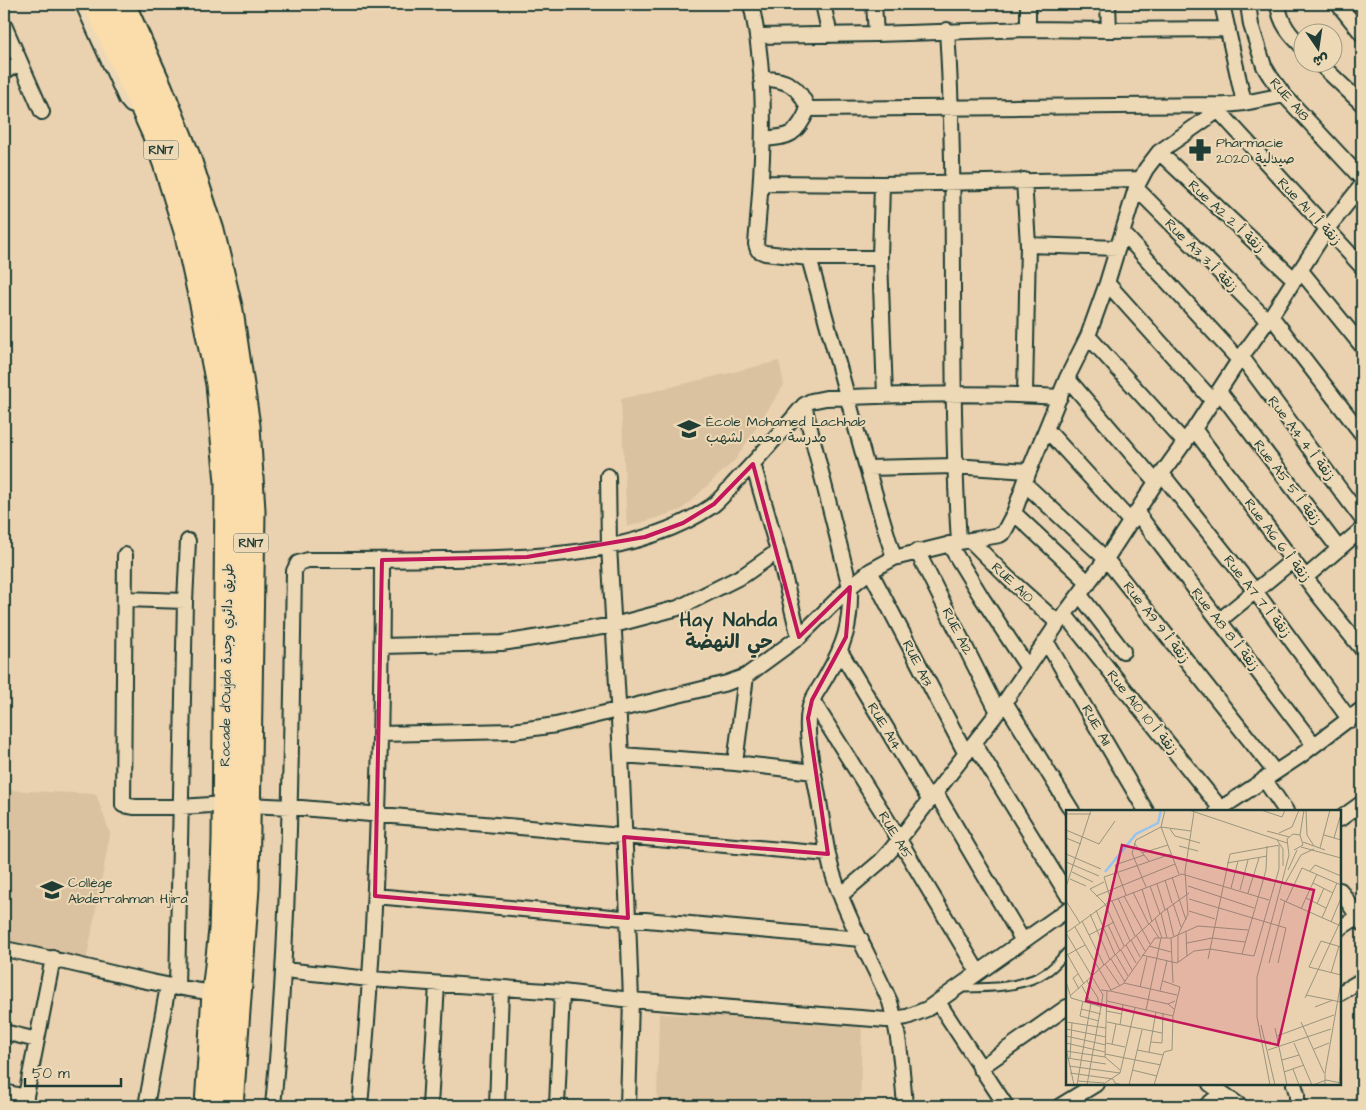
<svg xmlns="http://www.w3.org/2000/svg" width="1366" height="1110" viewBox="0 0 1366 1110" font-family="'Architects Daughter','Playpen Sans Arabic',sans-serif">
	<rect width="100%" height="100%" fill="#ead1af"/>
	<filter id="ink" filterUnits="userSpaceOnUse"><feTurbulence type="fractalNoise" baseFrequency=".02" numOctaves="2"/><feDisplacementMap in="SourceGraphic" scale="10" xChannelSelector="R" yChannelSelector="G"/><feConvolveMatrix kernelMatrix="1 2 1 2 8 2 1 2 1" color-interpolation-filters="sRGB"/></filter>
	<g filter="url(#ink)">
		<path fill="#dac19f" d="M779 361 784 385 735 460 681 510 627 527 621 399Z
			M4 790 96 794 110 834 86 962 4 946Z
			M659 1014 862 1019 860 1106H657Z"/>
		<g fill="none" stroke-linecap="round" stroke-linejoin="round">
			<path stroke="#668ea5" stroke-width="4" d="M1354 1106 1362 1080"/>
			<defs>
				<path id="lane" d="M961 988C988 988 1024 988 1048 971 1055 966 1061 958 1067 952"/>
				<path id="street" d="M83 4 126 99 131 105 142 109
					M751 4C769 83 763 164 756 244L758 250 765 253 809 258H880
					M823 4 830 35
					M874 4 876 34
					M1108 4 1109 30
					M1222 4 1244 103
					M1248 4 1251 25 1264 66 1270 76 1284 95 1362 179
					M1278 4C1280 23 1290 35 1304 48
					M1338 4 1362 34
					M4 25 42 112
					M1028 29V4
					M947 30C958 201 948 371 959 542
					M758 36 876 34 1028 29 1109 30 1228 29
					M1318 62 1362 104
					M4 72 20 62
					M761 79C786 78 799 86 808 109 797 135 790 137 763 139
					M808 109 1226 105
					M1218 110 1362 267
					M1159 152 1295 280
					M1024 180 1028 245 1025 394
					M761 183 882 184 1140 179
					M882 184 880 258 885 396
					M1136 188 1268 321
					M1124 234 1239 360
					M1028 245 1118 248
					M809 258 867 468 894 558
					M1301 271 1362 346
					M1107 283 1213 401
					M1271 316 1362 434
					M1088 336 1185 443
					M1241 356 1362 519
					M1067 378 1156 482
					M1219 391 1339 549
					M804 405 850 587C851 625 845 644 826 677 820 688 811 698 809 710 805 732 812 764 816 785 822 814 824 843 832 871 846 917 871 959 890 1002 900 1036 902 1071 905 1106
					M1194 429 1320 597 1362 649
					M1047 430 1131 522
					M753 464 778 551 799 637
					M867 468 954 466 1029 471
					M1162 474 1255 591 1350 720
					M608 476 609 546 621 755 628 918 631 1000 628 1106
					M1025 484 1106 559 1275 772
					M1014 513 1089 583
					M1137 513 1314 745
					M970 540 1009 579 1058 623
					M949 544 982 598 1028 668
					M917 551 998 712
					M125 555 123 805 135 807H181L225 804 290 807 828 854
					M870 571 966 754
					M1306 577 1362 529
					M1080 595 1123 651
					M125 599 185 601
					M1065 615 1221 809
					M1220 620 1293 560
					M1046 641 1146 811
					M382 646 502 643 614 625 678 608 744 575 778 551
					M840 651 930 801
					M812 700 888 821 978 972
					M1005 702 1072 811
					M380 734 513 731 556 725 727 683 746 676 799 637 850 587 870 571 894 558 959 542 1000 535 1004 532 1014 513 1029 471 1067 378 1088 336 1107 283 1136 188 1146 169 1159 152 1226 105 1244 103 1284 95
					M974 743 1067 894
					M621 755 735 763 814 772
					M735 763 746 676
					M1264 779 1286 811
					M936 793 1023 941
					M1217 811 1300 756 1362 709
					M1340 819 1362 803
					M1340 890 1362 923
					M841 895 881 861 891 850 998 712 1058 623 1106 559 1156 482 1194 429 1239 360 1271 316 1327 229 1362 185
					M375 896 861 939
					M1340 928 1362 914
					M4 949C75 962 144 984 215 993
					M284 970 370 979 562 992 631 1000 886 1020 907 1017 927 1009 1067 910
					M177 988 185 601 188 541
					M1340 993 1362 980
					M938 1002 1006 1106
					M4 1032 37 1040
					M980 1068 1067 1007
					M1210 1084 1240 1106
					M1294 1084 1297 1094V1106
					M4 1092 26 1097
					M24 1106 53 958
					M146 1106 168 986
					M273 1106C290 928 291 750 294 571L298 563 308 560C352 560 396 560 441 559 528 558 638 557 712 506 721 499 729 489 736 481 760 457 782 431 804 405L811 401 826 398C904 394 982 392 1060 397
					M360 1106C377 925 382 743 382 560
					M430 1106 437 984
					M497 1106 501 989
					M557 1106 562 992
					M1060 1106 1096 1084
					M1206 1106 1222 1093"/>
				<path id="highway" d="M97 4 155 133 166 163 187 231 203 304 219 384 228 482 225 840 222 930 215 993 208 1106
					M122 4 159 87 188 159 211 231 230 311 247 426 252 511 246 888 230 1106"/>
			</defs>
			<use href="#lane" stroke="#1f3d34" stroke-width="11"/>
			<use href="#street" stroke="#1f3d34" stroke-width="18"/>
			<use href="#highway" stroke="#1f3d34" stroke-width="29"/>
			<use href="#lane" stroke="#eed9b7" stroke-width="7"/>
			<use href="#street" stroke="#eed9b7" stroke-width="14"/>
			<use href="#highway" stroke="#faddab" stroke-width="25"/>
		</g>
	</g>
	<path fill="none" stroke="#c2185b" stroke-width="4" stroke-linejoin="round" d="M753 464 799 637 850 587 846 637 812 700 808 718 828 854 624 837 628 918 375 896 382 560 527 557 645 537 683 523 714 504Z"/>
	<defs>
		<symbol id="pharmacy-bare" viewBox="-9 -9 18 18"><path d="M-2-6h4v4h4v4h-4v4h-4v-4h-4v-4h4Z" fill="#1f3d34" stroke="#eed9b7" stroke-width="2.5" paint-order="stroke"/></symbol>
		<symbol id="school-bare" viewBox="-9 -9 18 18"><path d="M0-5L7-2L0 1L-7-2ZM-4 1L0 2.5L4 1V4Q0 6-4 4Z" fill="#1f3d34" stroke="#eed9b7" stroke-width="2.5" paint-order="stroke"/></symbol>
	</defs>
	<g fill-rule="evenodd">
		<use href="#pharmacy-bare" x="1184" y="134" width="32" height="32"/>
		<use href="#school-bare" x="673" y="413" width="32" height="32"/>
		<use href="#school-bare" x="36" y="874" width="32" height="32"/>
	</g>
	<g text-anchor="middle" stroke-width="4" stroke-linejoin="round" paint-order="stroke">
		<g fill="#eed9b7" stroke="#5d6c5b" stroke-width="1">
			<rect x="143.5" y="140.5" width="35" height="19" rx="4"/>
			<rect x="233.5" y="533.5" width="35" height="19" rx="4"/>
		</g>
		<g font-size="12" font-weight="bold" fill="#1f3d34">
			<text x="161" y="154">RN17</text>
			<text x="251" y="547">RN17</text>
		</g>
		<g font-size="14" fill="#1f3d34" stroke="#eed9b7">
			<text transform="translate(1290 99) rotate(49)" y="5">RUE A18</text>
			<text transform="translate(1310 211) rotate(47)" y="5">Rue A1 زنقة أ 1</text>
			<text transform="translate(1227 216) rotate(43)" y="5">Rue A2 زنقة أ 2</text>
			<text transform="translate(1202 255) rotate(45)" y="5">Rue A3 زنقة أ 3</text>
			<text transform="translate(1302 438) rotate(53)" y="5">Rue A4 زنقة أ 4</text>
			<text transform="translate(1288 482) rotate(53)" y="5">Rue A5 زنقة أ 5</text>
			<text transform="translate(1278 540) rotate(53)" y="5">Rue A6 زنقة أ 6</text>
			<text transform="translate(1013 582) rotate(43)" y="5">RUE A10</text>
			<text transform="translate(1258 596) rotate(52)" y="5">Rue A7 زنقة أ 7</text>
			<text transform="translate(1157 622) rotate(52)" y="5">Rue A9 زنقة أ 9</text>
			<text transform="translate(1226 629) rotate(52)" y="5">Rue A8 زنقة أ 8</text>
			<text transform="translate(958 631) rotate(63)" y="5">RUE A12</text>
			<text transform="translate(918 663) rotate(63)" y="5">RUE A13</text>
			<text transform="translate(226 665) rotate(-89)" y="5">Rocade d'Oujda طريق دائري وجدة</text>
			<text transform="translate(1143 712) rotate(51)" y="5">Rue A10 زنقة أ 10</text>
			<text transform="translate(1097 725) rotate(60)" y="5">RUE A11</text>
			<text transform="translate(885 726) rotate(59)" y="5">RUE A14</text>
			<text transform="translate(896 835) rotate(59)" y="5">RUE A15</text>
		</g>
		<g font-size="14" fill="#1f3d34" stroke="#eed9b7" text-anchor="start">
			<text x="1216" y="147">Pharmacie<tspan x="1216" dy="16">2020 صيدلية</tspan></text>
			<text x="706" y="426">École Mohamed Lachhab<tspan x="706" dy="16">مدرسة محمد لشهب</tspan></text>
			<text x="68" y="887">Collège<tspan x="68" dy="16">Abderrahman Hjira</tspan></text>
		</g>
		<g font-size="19" font-weight="bold" letter-spacing="1" fill="#1f3d34" stroke="#eed9b7">
			<text x="729" y="626">Hay Nahda<tspan x="729" dy="22">حي النهضة</tspan></text>
		</g>
	</g>
	<g transform="translate(1066 810)">
		<rect width="275" height="275" fill="#ead1af"/>
		<path fill="none" stroke="#95c4f0" stroke-width="2.5" d="M39 62 70 24 92 13 95 0"/>
		<path fill="none" stroke="#99967e" stroke-width="1" d="M99 0 95 17 113 64M123 0 221 33M195 0 216 7 219 0M240 0 241 25 248 36M0 4H25M104 19 109 26 134 33M0 20 33 34 49 11M201 21 223 27M213 23 226 17 233 0M234 25 238 0M258 25 275 30M0 28 15 34M268 28 274 7M211 30 217 39V56M237 32 259 40M68 33 83 51M113 36 132 41M235 37 275 48M254 38 264 0M228 40 237 35 234 25M76 43 102 35M0 44 35 59M0 52 33 66M161 53 201 46M222 60 231 40M244 61 249 55 275 66M6 62 27 72M106 67 120 110M4 69 20 76M99 70 106 93M38 72 24 79 39 94 58 136M247 73 267 83M91 74 99 100M218 75 235 45 248 39M84 76 94 104M122 76 188 98M0 77 25 0M80 77 66 43 70 30 95 17 125 21M165 78 172 51M76 79 86 112M174 80 182 50M67 82 83 115M182 83 193 48M60 85 49 55 78 45M30 86 109 54M58 86 84 134M52 88 69 126M240 88 260 98M123 89 220 118 212 153M214 89 275 116M0 91 14 113M45 91 38 67 105 44M46 91 64 131M220 92 236 58 275 75M107 93 115 117M251 94 258 78M101 98 108 127M235 99 251 64M30 100 49 145M123 101 149 109M95 103 101 128M24 104 44 150M89 108 96 128M256 108 271 73M16 111 38 155M265 112 275 88M84 114 93 128M42 115 54 141M9 117 45 180M120 121 121 146M0 123 43 92 116 64 203 90M0 123 37 185 21 275M23 125 48 112M70 125 79 141M105 128 107 173M65 130 74 147M121 133 146 128 179 132M60 135 70 153M83 136 105 142M275 137 255 131 243 157 275 165M55 140 66 160M0 142 18 174M176 144 200 60 201 36M1 145 19 135M50 145 62 166M76 145 111 153 128 141 144 139 188 146 213 59V36M45 149 59 172M142 149 164 44 214 35M112 152V125L122 104 119 61 128 2M203 153 219 91M39 154 54 176M265 163 273 136M12 164 7 168 13 179M0 171 5 188 36 197M21 171 32 188V196M58 173 111 185M74 177 81 147M35 180 43 181 57 174 89 128H105L132 116 182 120M41 180 39 247 54 260M44 181 102 194M94 181 101 151M5 185 95 103 123 83M240 185 275 192M239 188 275 110M17 191 14 206 33 211M41 191 107 206M249 197 267 190M15 199 35 204M108 199 102 194 109 191M80 200 95 128M40 201 56 204M0 212 40 218M41 212 96 223M235 212 258 263M54 215 57 195M195 215 209 275M209 218 221 275M0 219 40 227M0 226 40 235M211 226 268 205M85 232 96 233 97 203M0 233 39 242M40 233 59 237M228 233 246 275M46 234 50 214M0 238 8 275M248 239 263 233M71 240 97 245M202 240 265 219M0 241 39 247M83 242 90 202M39 244 95 255M1 248 40 254M4 249 6 212M216 250 233 245M3 256 54 263M227 259 233 275M66 260 91 266M218 262 238 255M4 263 47 269 49 273 56 275M12 271 38 273M11 275 25 193 16 176M36 275 54 263 69 198M63 275 76 220M88 275 98 242 106 240 107 206 114 177 97 171M204 275 191 207V167L223 45 221 29 227 24 234 25M247 275 260 270 275 273M259 275V263L275 172M273 275 275 248"/>
		<path fill="#c2185b" fill-opacity="0.15" stroke="#c2185b" stroke-width="2.5" d="M56 35 248 80 212 235 20 191Z"/>
		<rect width="275" height="275" fill="none" stroke="#1f3d34" stroke-width="2.5"/>
	</g>
	<rect width="1366" height="1110" fill="none" stroke="#eed9b7" stroke-width="20"/>
	<rect x="10" y="10" width="1346" height="1090" fill="none" stroke="#1f3d34" stroke-width="2" filter="url(#ink)"/>
	<g transform="translate(1318 48) rotate(167)"><circle r="24" fill="#eed9b7" stroke="#9b9b83"/>
	<path d="M0-4L9 19L0 12L-9 19Z" fill="#1f3d34"/>
	<text y="-8" font-size="14" font-weight="bold" text-anchor="middle" fill="#1f3d34">ش</text>
	</g>
	<path d="M25 1078v8h96v-8" fill="none" stroke="#1f3d34" stroke-width="2.5"/>
	<text x="32" y="1078" font-size="15" fill="#1f3d34" stroke="#eed9b7" stroke-width="4" paint-order="stroke">50 m</text>
</svg>
